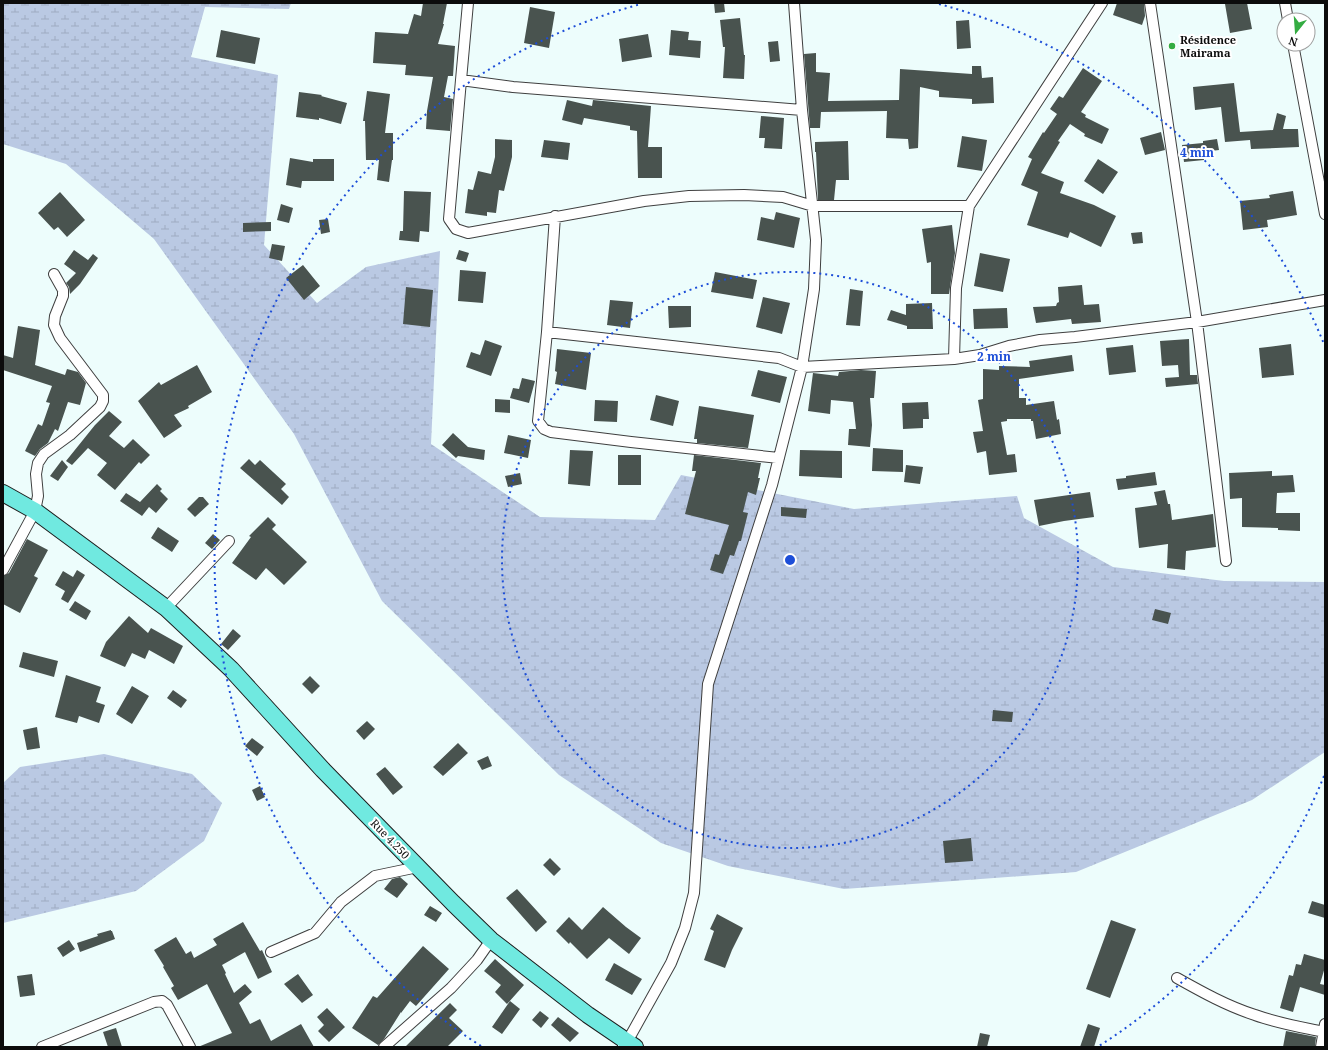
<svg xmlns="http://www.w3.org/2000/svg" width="1328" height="1050" viewBox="0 0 1328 1050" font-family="'Noto Serif',serif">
	<defs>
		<pattern id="wetland-marsh" width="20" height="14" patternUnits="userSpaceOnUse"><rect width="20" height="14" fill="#bac9e3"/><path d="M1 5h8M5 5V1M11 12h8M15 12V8" fill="none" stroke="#9fabc2"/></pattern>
	</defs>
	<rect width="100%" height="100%" fill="#edfdfc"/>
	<path fill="url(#wetland-marsh)" d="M3 3H291L289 9 205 7 191 57 278 75 264 245 317 303 366 267 440 251 431 444 540 517 655 520 681 475 854 509 1017 496 1024 518 1113 567 1224 581 1325 582V752L1252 800 1076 872 844 889 728 866 661 843 559 775 382 601 294 434 154 239 66 164 3 144Z
		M104 754 192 774 222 803 204 841 136 891 3 923V783L20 767Z"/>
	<path fill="#49534f" d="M423 3H447L443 24H444L438 44 455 46 453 76H448L444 97 453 99 450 131 426 129 427 111 433 77 405 75 406 65 373 63 375 32 408 34 414 14 421 16Z
		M714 3H724L725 12 715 13Z
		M1117 3H1144L1145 16 1142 25 1113 15Z
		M1231 3H1247L1252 29 1230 33 1225 4Z
		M530 7 555 12 549 48 524 43Z
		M740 18 744 55H745L744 79 723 78 725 47H723L720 20Z
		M969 20 971 48 957 49 956 21Z
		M221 30 260 38 255 64 216 57Z
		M671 30 689 32 688 40 701 41 700 58 669 55Z
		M648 34 652 57 622 62 619 39Z
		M778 41 780 61 770 62 768 42Z
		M816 53V72L830 73 828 101 899 100 900 69 972 74V66H981L982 78 993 77 994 103 972 104V99L939 97V91L920 87 918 148 909 149 908 139 886 138 887 111 821 112 820 128H810L804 54Z
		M1083 68 1102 81 1081 112 1086 115 1085 117 1109 129 1102 144 1084 136 1085 134 1070 124 1058 141 1060 142 1041 173 1064 182 1060 193 1094 205 1116 216 1101 247 1070 232 1068 238 1027 225 1038 192 1021 185 1032 159 1028 157 1043 132 1044 133 1057 114 1050 109 1059 96 1063 98Z
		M1234 83 1240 132 1273 130 1277 113 1286 116 1283 129H1298L1299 147 1251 149 1250 140 1225 142 1221 107 1195 110 1193 87Z
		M367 91 390 94 385 133H393V160H392L389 182 377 180 379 160H366L365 121H363Z
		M299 92 322 95 321 96 347 103 341 124 319 118V120L296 117Z
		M567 100 592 106 593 100 651 106 648 147H662V178H638L637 131 630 130V126L584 118 582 125 562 120Z
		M761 116 784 118 782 149 764 148 765 138H759Z
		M1161 132 1165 150 1145 155 1140 138Z
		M962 136 987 140 982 171 957 167Z
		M495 139 512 140V157L504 191 499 190 496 213 487 212V216L465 213 468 189 473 190 478 171 491 174 495 157Z
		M1217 139 1219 150 1203 152 1204 160 1184 162 1182 145 1203 143V141Z
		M544 140 570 143 568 160 541 157Z
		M848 141 849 180H836L834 200H818L816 152H815V142Z
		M290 158 313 162V159H334V181H302L301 188 286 185Z
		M1098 159 1118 172 1103 194 1084 181Z
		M404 191 431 192 429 232 420 231 419 242 399 240 400 231H403Z
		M1293 191 1297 215 1267 220 1268 227 1243 230 1240 201 1270 198 1269 195Z
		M60 192 85 220 67 237 58 227 54 230 38 213Z
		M281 204 293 208 289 223 277 220Z
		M776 212 800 218 794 248 757 240 761 217 774 220Z
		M328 219 330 232 321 234 319 220Z
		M271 222V231L243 232V223Z
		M952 225 955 253 949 294H931V262L927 263 922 229Z
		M1142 232 1143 243 1133 244 1131 233Z
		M272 244 285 246 282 261 269 258Z
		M74 250 88 260 93 254 98 258 80 284 70 294 69 287 66 283 76 273 64 264Z
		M459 250 469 253 466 262 456 259Z
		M980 253 1010 259 1003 292 974 286Z
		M303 265 320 286 304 300 286 278Z
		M460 270 486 272 483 303 458 301Z
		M715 272 757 280 753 299 711 292Z
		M1082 285 1084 305 1099 304 1101 322 1072 324 1071 319 1036 323 1033 307 1056 306 1057 303 1059 302 1058 287Z
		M406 287 433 290 430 327 403 324Z
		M850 289 863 291 860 326 846 325Z
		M763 297 790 303 782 334 756 327Z
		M610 300 633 302 630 328 607 325Z
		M932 303 933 329H907V326L887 320 891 310 906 315V304Z
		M668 306H691V327L669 328Z
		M1007 308 1008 328 974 329 973 309Z
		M18 326 40 330 35 365 65 375 67 369 78 372 86 383 80 405 68 402 58 431 55 429 48 443 40 449 35 456 25 451 38 424 42 426 50 403 46 402 52 386 3 370V355L13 358Z
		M1189 339 1190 375H1197L1198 384 1166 387 1165 378 1179 377 1178 365 1162 366 1160 341Z
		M485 340 502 346 491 376 466 367 471 352 480 355Z
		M1291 344 1294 375 1262 378 1259 348Z
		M1133 345 1136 372 1109 375 1106 348Z
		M557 349 591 353 586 390 555 384 557 372 555 371Z
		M1072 355 1074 371 1019 379V398H1026V405L1054 401 1057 420 1059 419 1061 434 1036 439 1033 421H1031V419H1007V421L1001 422 1007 455 1015 454 1017 472 989 475 986 451 977 453 973 432 983 431 978 400 983 399V369L999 370V366L1030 367 1029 361Z
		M197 365 212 392 188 406 189 408 174 415 182 426 164 438 138 401 159 382 161 385Z
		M758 370 787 377 780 403 751 396Z
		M861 370 876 371 874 398H870L872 425 870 447 848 445 849 429H856L853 402 831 400 830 414 808 411 813 373 838 376 839 372Z
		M522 378 535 381 529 403 510 398 513 388 519 389Z
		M656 395 679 401 673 426 650 420Z
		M495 399 510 400V413L495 412Z
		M595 400 618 401 617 422 594 421Z
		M928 402 929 419H923V428L903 429 902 403Z
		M699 406 754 415 748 448 697 443V439H694Z
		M109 411 122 422 109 436 124 448 133 439 150 455 141 464 139 462 115 490 97 475 107 463 88 448 72 465 66 461 95 425Z
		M453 433 468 447 485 450 484 460 458 456 456 458 442 445Z
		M508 435 531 440 528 458 504 453Z
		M873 448 903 450V472L872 471Z
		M570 450 593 451 590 486 568 484Z
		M800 450 842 451V478L799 476Z
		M618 455H641V485H618Z
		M694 455 761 463 758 478H760L756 495 748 492 743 512 748 513 741 541H739L734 556 730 555 723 574 710 570 715 554 719 555 729 525 685 514 696 471H692Z
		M249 459 255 465 260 460 286 484 281 489 289 497 282 505 240 468Z
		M62 460 68 467 58 481 50 476Z
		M906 465 923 467 920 484 904 482Z
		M1272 471V476L1293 475 1295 492 1277 493 1276 513H1300V531L1278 530V528L1242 527V498L1230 499 1229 473Z
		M1155 472 1157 485 1118 490 1116 479 1126 478V476Z
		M520 473 522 484 508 487 505 476Z
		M157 484 162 489 160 491 168 499 156 513 149 507 142 516 120 501 126 493 140 502Z
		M1165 490 1168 504H1170L1172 520 1213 514 1216 547 1186 551 1185 570 1167 568 1168 544 1139 548 1135 508 1157 505 1154 492Z
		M1090 492 1094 517 1064 521 1039 526 1034 500Z
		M199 497H203L209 504 195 517 187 509Z
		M781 507 807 509 806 518 781 516Z
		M268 517 276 525 272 529 307 562 284 585 266 568 256 580 232 563 251 537 249 536Z
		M158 527 179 541 172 552 151 538Z
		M213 534 220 540 212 549 205 543Z
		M27 539 48 550 34 576 38 578 20 613 3 604V576L9 573Z
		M77 570 85 575 68 603 61 599 65 591 55 585 63 571 73 577Z
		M75 601 91 611 86 620 69 610Z
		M1155 609 1171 613 1168 624 1152 620Z
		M129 616 148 633 151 628 183 646 174 664 149 650 145 659 132 653 125 667 100 656 106 642Z
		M233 629 241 636 228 650 221 644Z
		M23 652 58 661 54 677 19 667Z
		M66 675 101 687 96 702 105 705 99 723 79 716 77 723 55 717Z
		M310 676 320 686 312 694 302 684Z
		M132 686 149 696 132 724 116 714Z
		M173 690 187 700 181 708 167 698Z
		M993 710 1013 712 1012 722 992 721Z
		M367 721 375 729 364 740 356 731Z
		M37 727 40 748 27 750 23 730Z
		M252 738 264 747 257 756 245 746Z
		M458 743 468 753 443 776 433 767Z
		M488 756 492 766 482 770 477 761Z
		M385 767 403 787 393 795 376 774Z
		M260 786 265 797 257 801 252 790Z
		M971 838 973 861 945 863 943 841Z
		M550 858 561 869 554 876 543 865Z
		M400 877 408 884 397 898 384 889 392 879Z
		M517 889 547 922 536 932 506 898Z
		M1312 901 1325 905V918L1308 913Z
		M430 906 442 913 436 922 424 915Z
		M603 907 626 927 641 938 629 954 609 938 587 959 570 942 569 944 556 931 569 917 582 930Z
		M717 914 743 928 732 950 725 968 704 960 714 931 710 929Z
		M1111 920 1136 929 1110 998 1086 989Z
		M243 922 260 951 262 950 272 972 258 979 245 952 222 965 226 973 225 974 234 993 245 984 252 992 239 1003 250 1024 260 1019 271 1041 301 1024 314 1047H198L232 1033 207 984 178 1000 171 988 174 986 163 967 164 966 154 950 176 937 186 954 191 951 194 958 217 945 213 939Z
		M111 930V931H112L115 939 80 952 77 943 98 936 97 934Z
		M69 940 75 949 63 957 57 948Z
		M423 946 449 969 416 1006 410 1001 401 1013V1012L384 1039 378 1045 352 1028 373 996 377 998Z
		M1304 954 1325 960V967L1320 984 1325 985V995L1300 987 1293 1012 1280 1008 1289 975 1293 976 1296 964 1301 965Z
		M495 959 524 985 507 1004 495 992 501 985 484 971Z
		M614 963 642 979 632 995 605 980Z
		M32 974 35 995 20 997 17 976Z
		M298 974 313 995 302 1003 284 984Z
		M510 1001 520 1009 502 1034 492 1027Z
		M450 1003 457 1010 449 1018 463 1031 447 1047H405Z
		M327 1008 345 1027 329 1042 318 1031 324 1025 317 1017Z
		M540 1011 549 1018 541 1028 532 1020Z
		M558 1017 579 1033 570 1042 551 1025Z
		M1088 1024 1100 1028 1094 1047H1080Z
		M116 1028 122 1047H108L103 1032Z
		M1286 1031 1316 1037 1315 1047H1283Z
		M980 1033 990 1035 987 1047H977Z"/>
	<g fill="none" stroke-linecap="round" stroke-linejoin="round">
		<defs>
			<path id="minor" d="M1150 3 1197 322 1226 561
				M1285 3 1288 20
				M1293 44 1325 214
				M461 80 468 3
				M802 110 513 87 461 80 449 219 456 229 468 233 644 201 689 196 744 195 783 197 813 206H969L1102 3
				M555 216 547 332 538 421 544 429 551 432 631 442 779 458
				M547 332 779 358 802 367 954 359 980 355 1009 346 1040 340 1075 337 1197 322 1325 300
				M954 359 956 288 969 206
				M3 570 35 511 38 496 36 474 38 463 44 454 70 435 100 407 103 401V395L60 338 54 325 55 316 63 296V290L54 274
				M166 608 229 541
				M271 952 315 933 341 902 375 876 418 867
				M1177 978C1202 992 1227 1006 1255 1015 1277 1023 1301 1027 1324 1032
				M623 1046 627 1042 671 963 685 928 694 893 708 684 772 485 802 367 814 289 816 240 802 110 794 3
				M42 1047 154 1002 162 1001 167 1005 190 1047
				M384 1047 451 988 477 960 491 940
				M1321 1047 1325 1024"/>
			<path id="primary" d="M3 493 35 511 166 608 231 669 323 770 453 903 491 940 588 1015 635 1047"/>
		</defs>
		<use href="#minor" stroke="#3f3f3f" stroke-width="12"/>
		<use href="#primary" stroke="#1d1d1d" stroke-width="18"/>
		<use href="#minor" stroke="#fff" stroke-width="10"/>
		<use href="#primary" stroke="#70e9e0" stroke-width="16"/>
	</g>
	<g fill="none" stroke="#1d4ed8" stroke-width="2" stroke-dasharray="2 4">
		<circle cx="790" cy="560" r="288"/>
		<path d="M1324 776A576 576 0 0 1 1099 1046M481 1046A576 576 0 0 1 641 4M939 4A576 576 0 0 1 1324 344"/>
	</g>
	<circle fill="#34ac42" stroke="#fff" stroke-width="1.5" cx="1172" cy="46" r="4"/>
	<g text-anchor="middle" stroke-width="4" stroke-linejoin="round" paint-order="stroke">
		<g font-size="11" font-weight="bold" fill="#0c0c0c" stroke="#fff" text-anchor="start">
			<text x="1180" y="44">Résidence<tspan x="1180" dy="13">Mairama</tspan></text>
		</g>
		<g font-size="11" fill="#0c0c0c" stroke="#fff">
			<text transform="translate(390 839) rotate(46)" y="4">Rue 4.250</text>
		</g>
	</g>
	<circle cx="790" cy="560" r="6" fill="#1d4ed8" stroke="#fff" stroke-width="2"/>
	<g font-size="12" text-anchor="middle" font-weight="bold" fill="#1d4ed8" stroke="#fff" stroke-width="4" stroke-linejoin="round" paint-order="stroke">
		<text x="1197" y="157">4 min</text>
		<text x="994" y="361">2 min</text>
	</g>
	<rect width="1328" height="1050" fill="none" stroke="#0c0c0c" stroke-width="8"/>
	<g transform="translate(1296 32) rotate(197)"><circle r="19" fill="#ffffff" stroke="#9e9e9e"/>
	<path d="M0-3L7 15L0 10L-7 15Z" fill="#34ac42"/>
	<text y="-6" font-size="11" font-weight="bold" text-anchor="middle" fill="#0c0c0c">N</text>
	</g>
</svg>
